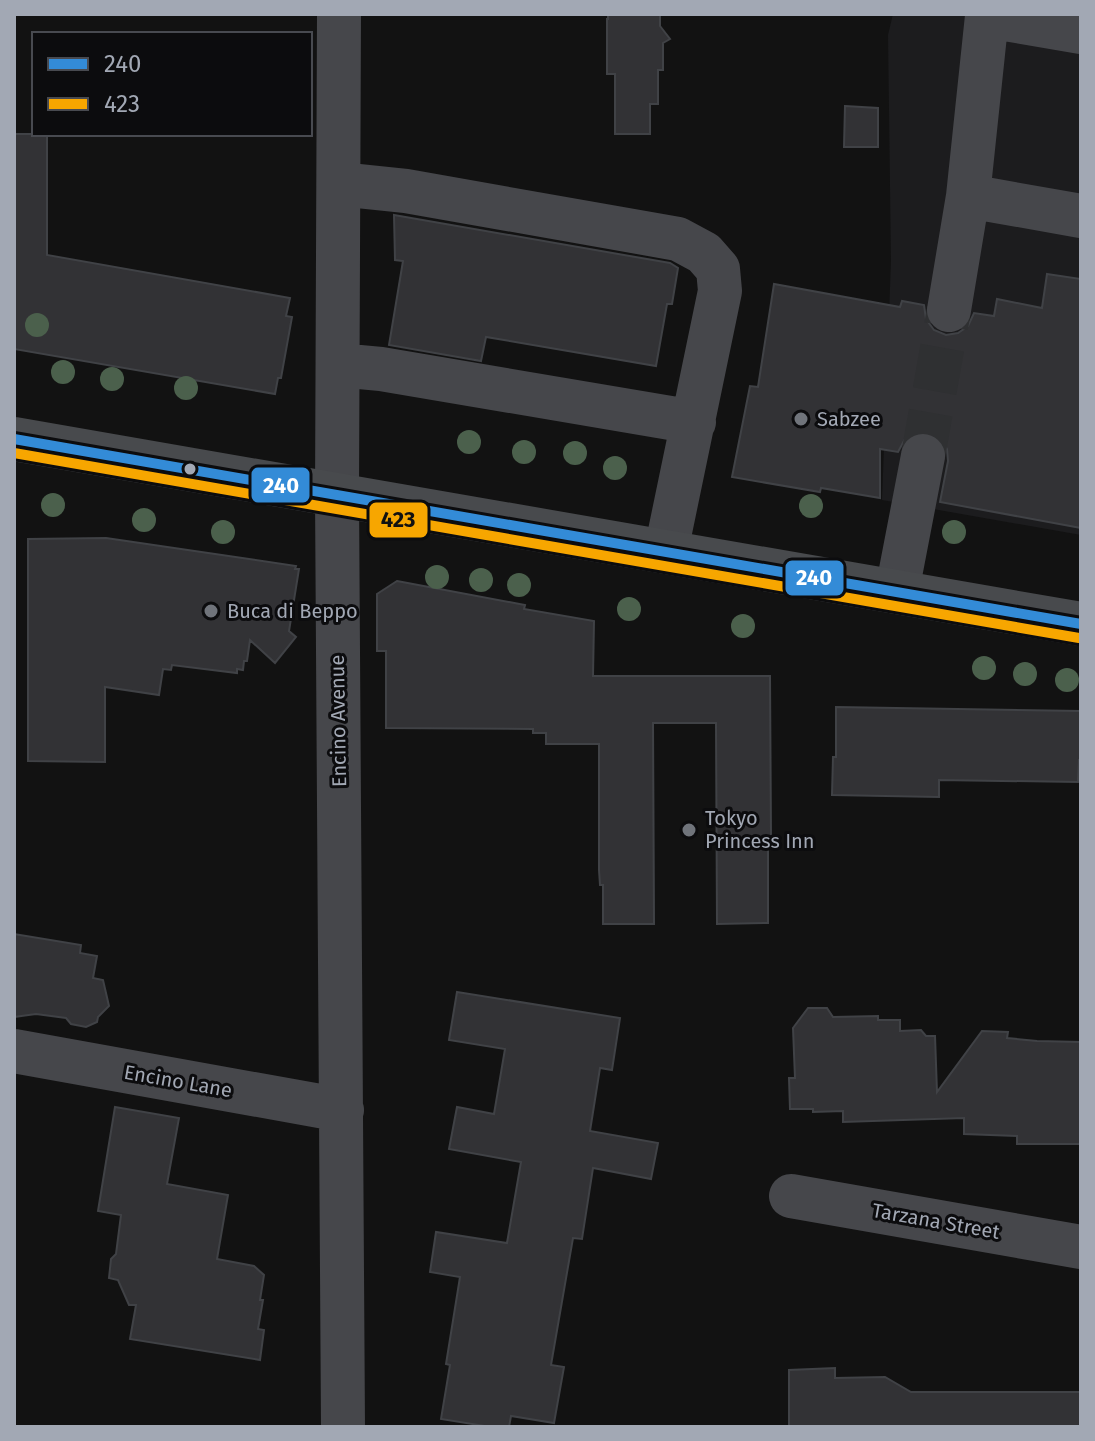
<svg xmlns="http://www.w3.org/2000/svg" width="1095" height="1441" viewBox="0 0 1095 1441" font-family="'Fira Sans',sans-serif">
	<rect width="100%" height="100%" fill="#121212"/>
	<path fill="#1c1c1e" d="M893 14H1081V535L882 500 891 261 888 35Z"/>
	<path fill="#323235" stroke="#404246" stroke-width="2" d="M608 14H660V26L670 39 663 43V70H658V104H650V134H615V74H607V19H608Z
		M845 106 878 108V147H844Z
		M14 134H47V255L290 298 286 316 292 317 281 378H278L275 394 14 349Z
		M394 215 670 263 678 268 672 304H667L656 366 486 337 481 361 389 345 403 261 395 260Z
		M1047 274 1081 279V528L940 502 948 461 947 449 940 438 927 431 914 433 905 439 898 452 880 449V498L821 488 820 492 732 477 750 386 758 387 774 284 900 307 902 301 924 305 926 319 934 330 946 335 958 333 968 326 974 313 994 316 997 299 1042 308Z
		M106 538 296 566 295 569H299L289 631 296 637 275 663 250 640 247 661H244L243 670 237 669V673L172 665 171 670 163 669 159 695 105 687V762L28 761V539Z
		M397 581 525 605 524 609 594 621 593 676H770L771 838H768V923L717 924 716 723H653L654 924H603V885H600L599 870V744H546V733H533V729L386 728V651H377V594Z
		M836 707 1081 711V760H1079L1078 782 939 780V797L832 795 833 757H836Z
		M14 934 81 945 80 953 97 956 93 978 103 980 109 1006 98 1017 97 1022 86 1027 71 1024 66 1018 36 1014 14 1017Z
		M457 992 620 1018 612 1070 600 1068 590 1131 658 1143 651 1179 593 1168 582 1239 573 1238 551 1365 564 1367 554 1423 511 1416 509 1427H491L441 1419 450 1365 446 1364 460 1277 430 1272 436 1232 507 1243 521 1162 449 1149 457 1107 494 1114 505 1049 449 1040Z
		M808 1008H827L833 1017 878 1016V1020H900V1031L921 1030 926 1036H935L937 1092 982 1031 1008 1032 1007 1038 1037 1041 1081 1042V1144H1017V1136L964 1134V1118L843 1122V1111L813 1112V1109H790L789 1078H795L793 1028Z
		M115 1107 179 1118 167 1184 228 1195 217 1259 254 1266 264 1275 260 1300H263L258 1329 264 1330 260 1360 130 1339 136 1305H129L118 1280 109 1278 111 1259 116 1254 121 1215 98 1211Z
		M835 1368V1378L885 1377 911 1392H1081V1427H789V1370Z"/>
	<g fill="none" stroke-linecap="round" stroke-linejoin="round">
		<path stroke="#2f3032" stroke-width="44" stroke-dasharray="44 22" stroke-linecap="butt" d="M923 456 949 310"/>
		<path stroke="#46474b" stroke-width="44" d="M339 14 337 495 343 1427
			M339 184 406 191 678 239 704 253 718 269 720 291 666 551
			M968 196 1081 216
			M949 310 968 196 987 16 1081 32
			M338 365 381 369 694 422
			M897 591 923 456
			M14 1051 342 1110
			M791 1196 1081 1247"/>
		<path stroke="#484a4d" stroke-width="44" d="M14 439 1081 624"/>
		<defs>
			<path id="bus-1" d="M14 439 1081 624"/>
			<path id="bus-2" d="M14 453 1079 638"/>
		</defs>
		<use href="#bus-1" stroke="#0c0c0e" stroke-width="16"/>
		<use href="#bus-2" stroke="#0c0c0e" stroke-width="16"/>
		<use href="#bus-1" stroke="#338bd7" stroke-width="10"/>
		<use href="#bus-2" stroke="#f7a600" stroke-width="10"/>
	</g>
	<g fill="#4b604c">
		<circle cx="37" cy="325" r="12"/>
		<circle cx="63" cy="372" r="12"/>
		<circle cx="112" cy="379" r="12"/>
		<circle cx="186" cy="388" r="12"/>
		<circle cx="469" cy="442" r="12"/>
		<circle cx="524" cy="452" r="12"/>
		<circle cx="575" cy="453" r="12"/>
		<circle cx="615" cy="468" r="12"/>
		<circle cx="53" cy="505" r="12"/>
		<circle cx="811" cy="506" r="12"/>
		<circle cx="144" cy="520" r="12"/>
		<circle cx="223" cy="532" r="12"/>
		<circle cx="954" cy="532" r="12"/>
		<circle cx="437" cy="577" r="12"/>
		<circle cx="481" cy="580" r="12"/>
		<circle cx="519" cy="585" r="12"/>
		<circle cx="629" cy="609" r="12"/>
		<circle cx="743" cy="626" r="12"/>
		<circle cx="984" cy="668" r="12"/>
		<circle cx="1025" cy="674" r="12"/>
		<circle cx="1067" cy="680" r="12"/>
	</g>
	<g fill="#70747b" stroke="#0c0c0e" stroke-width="3">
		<circle cx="801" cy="419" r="8"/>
		<circle cx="211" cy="611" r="8"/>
		<circle cx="689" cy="830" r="8"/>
	</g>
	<circle fill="#a2a8b4" stroke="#0c0c0e" stroke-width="3" cx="190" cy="469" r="7"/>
	<g text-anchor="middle" stroke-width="6" stroke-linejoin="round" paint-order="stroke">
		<g font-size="20" fill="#a2a8b4" stroke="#0c0c0e" text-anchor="start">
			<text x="817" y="426">Sabzee</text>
			<text x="227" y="618">Buca di Beppo</text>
			<text x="705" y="825">Tokyo<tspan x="705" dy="23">Princess Inn</tspan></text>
		</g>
		<g font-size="20" fill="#a2a8b4" stroke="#0c0c0e">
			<text transform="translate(338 721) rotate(-91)" y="7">Encino Avenue</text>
			<text transform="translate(178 1081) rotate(10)" y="7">Encino Lane</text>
			<text transform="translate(936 1221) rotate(10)" y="7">Tarzana Street</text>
		</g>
	</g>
	<g stroke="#0c0c0e" stroke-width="3">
		<rect x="250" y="466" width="61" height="38" rx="8" fill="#338bd7"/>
		<rect x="368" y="501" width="61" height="38" rx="8" fill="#f7a600"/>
		<rect x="784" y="559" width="61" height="38" rx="8" fill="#338bd7"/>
	</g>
	<g font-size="22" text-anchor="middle" font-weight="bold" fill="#fff">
		<text x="281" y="493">240</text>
		<text x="814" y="585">240</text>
	</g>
	<g font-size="22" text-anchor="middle" font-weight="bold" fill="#111">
		<text x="398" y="527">423</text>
	</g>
	<rect width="1095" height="1441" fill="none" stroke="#a2a8b4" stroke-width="32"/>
	<rect x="32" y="32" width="280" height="104" fill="#0c0c0e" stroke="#484a50" stroke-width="2"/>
	<rect x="48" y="58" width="40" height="12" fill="#338bd7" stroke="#484a50" stroke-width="2"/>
	<text x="104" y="72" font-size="24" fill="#a2a8b4">240</text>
	<rect x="48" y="98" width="40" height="12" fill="#f7a600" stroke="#484a50" stroke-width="2"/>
	<text x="104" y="112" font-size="24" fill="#a2a8b4">423</text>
</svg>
